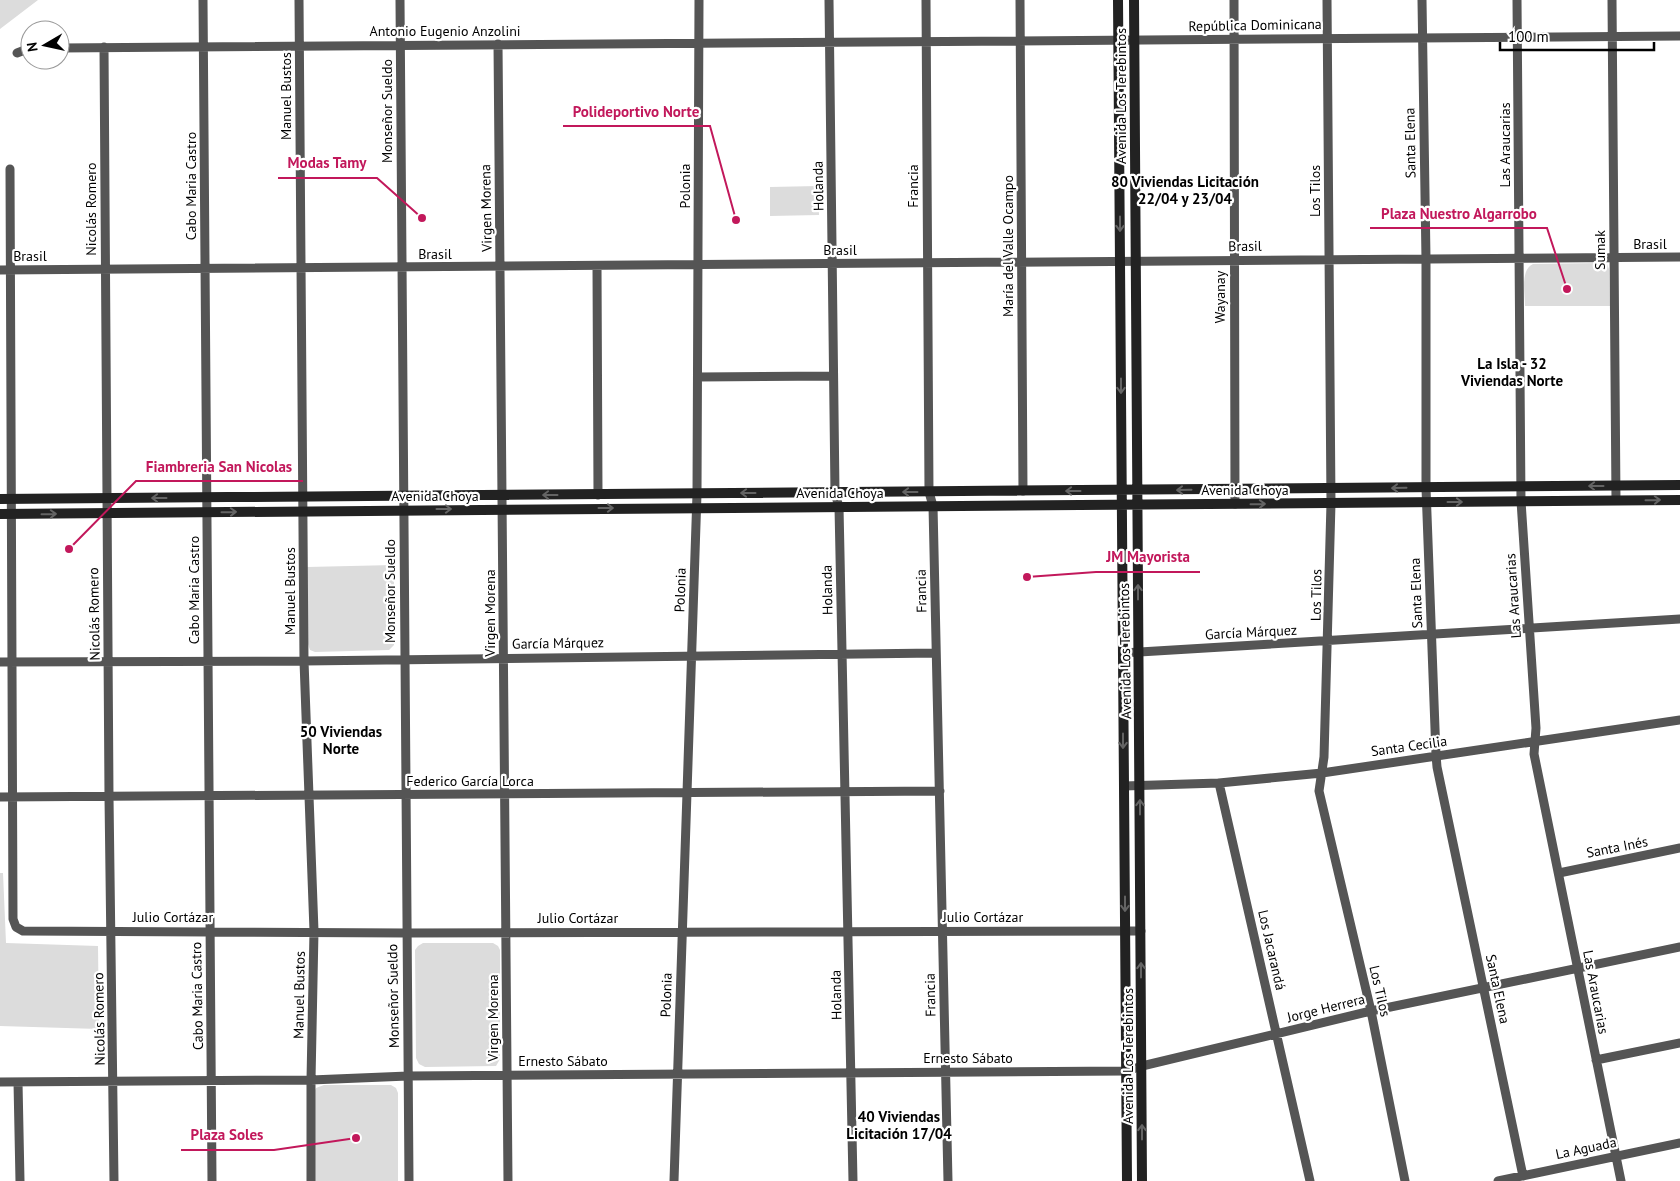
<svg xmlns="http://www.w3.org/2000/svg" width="1680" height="1181" viewBox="0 0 1680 1181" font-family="'PT Sans',sans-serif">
	<rect width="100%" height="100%" fill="#fff"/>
	<path fill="#dcdcdc" d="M0 0H38L0 29Z
		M818 186 819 215 770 216V187Z
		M1601 263 1607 264 1609 269 1610 306H1525C1525 293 1520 270 1533 264Z
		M394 565V645L389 650 315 652 310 650 308 644 307 567Z
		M0 873H3L6 943 98 946 99 1029 0 1026Z
		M423 943H493L498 946 500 950V1059L496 1066 425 1067 419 1064 416 1058 415 950 418 946Z
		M324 1085H391L396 1088 398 1093V1181H313V1094L316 1088Z"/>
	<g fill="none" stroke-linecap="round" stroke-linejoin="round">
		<path stroke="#555" stroke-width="9" d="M203 0 212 1181
			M299 0 304 661 314 931 311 1080V1181
			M400 0 409 1181
			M829 0 835 493 839 507 853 1181
			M926 0 929 492 933 506 948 1181
			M1020 0 1023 491
			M1234 0 1235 504
			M1327 0 1331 503 1324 757 1319 791 1371 1011 1405 1181
			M1422 0 1426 259V488L1436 755 1437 767 1523 1176
			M1517 0 1521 501 1536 728 1534 754 1621 1181
			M1612 0 1616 500
			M498 44 508 1181
			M104 47 109 797 114 1181
			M60 48 1680 36
			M17 53 30 48
			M10 169 13 919 16 927 23 931 407 933 1141 931
			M597 266 598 495
			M0 270 1680 257
			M698 377 833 376
			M1123 653 1680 619
			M0 662 304 661 936 653
			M1219 783 1310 1181
			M1124 786 1219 783 1322 773 1680 720
			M0 797 940 791
			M1559 873 1680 848
			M1596 1060 1680 1043
			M0 1082 311 1080 408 1076 1126 1071 1142 1066 1371 1011 1680 947
			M18 1082 20 1181
			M674 1181 697 494 699 0
			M1498 1181 1680 1143"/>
		<path stroke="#222" stroke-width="10" d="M1118 0 1127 1181
			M1134 0 1142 1181
			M0 499 1680 485
			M0 514 1680 500"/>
	</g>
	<defs><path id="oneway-shaft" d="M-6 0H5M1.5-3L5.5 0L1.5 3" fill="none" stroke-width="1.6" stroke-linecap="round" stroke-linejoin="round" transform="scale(1.25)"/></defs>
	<g stroke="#646464">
		<use href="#oneway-shaft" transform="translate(1120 224) rotate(90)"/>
		<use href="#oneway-shaft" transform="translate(1121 386) rotate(90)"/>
		<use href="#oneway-shaft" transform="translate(1596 486) rotate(180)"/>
		<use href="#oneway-shaft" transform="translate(1399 488) rotate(179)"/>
		<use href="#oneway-shaft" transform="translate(1184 490) rotate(179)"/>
		<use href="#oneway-shaft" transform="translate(1073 491) rotate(180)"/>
		<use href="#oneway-shaft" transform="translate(910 492) rotate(180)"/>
		<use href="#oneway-shaft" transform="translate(748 493) rotate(180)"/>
		<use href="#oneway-shaft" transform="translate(550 495) rotate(180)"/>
		<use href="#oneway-shaft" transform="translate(159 498) rotate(180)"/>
		<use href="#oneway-shaft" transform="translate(1653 500) rotate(-1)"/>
		<use href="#oneway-shaft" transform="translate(1455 502)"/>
		<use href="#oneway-shaft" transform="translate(1258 504) rotate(-1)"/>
		<use href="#oneway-shaft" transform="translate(606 508)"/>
		<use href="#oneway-shaft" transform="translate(444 509)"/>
		<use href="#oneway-shaft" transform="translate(229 512) rotate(-1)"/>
		<use href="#oneway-shaft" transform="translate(49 514) rotate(-1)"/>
		<use href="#oneway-shaft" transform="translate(1138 592) rotate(-90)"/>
		<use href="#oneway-shaft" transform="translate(1123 741) rotate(90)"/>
		<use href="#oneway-shaft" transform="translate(1140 807) rotate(-90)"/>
		<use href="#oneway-shaft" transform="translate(1125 904) rotate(90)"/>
		<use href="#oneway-shaft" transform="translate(1141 970) rotate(-90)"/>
		<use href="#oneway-shaft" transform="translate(1142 1132) rotate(-90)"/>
	</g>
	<g text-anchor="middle" stroke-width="4.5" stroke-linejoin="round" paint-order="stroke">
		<g font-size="14" fill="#000" stroke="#fff">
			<text transform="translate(1255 25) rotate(-1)" y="5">República Dominicana</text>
			<text x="445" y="36">Antonio Eugenio Anzolini</text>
			<text transform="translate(286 96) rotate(-90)" y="5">Manuel Bustos</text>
			<text transform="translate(1121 96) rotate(-90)" y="5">Avenida Los Terebintos</text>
			<text transform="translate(387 111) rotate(-90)" y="5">Monseñor Sueldo</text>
			<text transform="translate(1410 143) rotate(-91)" y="5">Santa Elena</text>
			<text transform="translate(1505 145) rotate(-90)" y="5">Las Araucarias</text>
			<text transform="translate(191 186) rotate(-90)" y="5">Cabo Maria Castro</text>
			<text transform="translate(685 186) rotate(-90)" y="5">Polonia</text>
			<text transform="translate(818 186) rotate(-91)" y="5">Holanda</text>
			<text transform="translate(913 186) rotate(-90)" y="5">Francia</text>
			<text transform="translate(1315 191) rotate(-90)" y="5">Los Tilos</text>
			<text transform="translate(486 208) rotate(-91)" y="5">Virgen Morena</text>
			<text transform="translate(91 209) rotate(-90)" y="5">Nicolás Romero</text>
			<text x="1650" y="249">Brasil</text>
			<text transform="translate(1008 246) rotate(-90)" y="5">María del Valle Ocampo</text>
			<text transform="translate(1245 246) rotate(-1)" y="5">Brasil</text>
			<text x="840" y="255">Brasil</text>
			<text transform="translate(1600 250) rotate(-90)" y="5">Sumak</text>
			<text x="435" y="259">Brasil</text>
			<text x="30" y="261">Brasil</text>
			<text transform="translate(1220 297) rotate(-90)" y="5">Wayanay</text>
			<text x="1245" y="495">Avenida Choya</text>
			<text x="840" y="498">Avenida Choya</text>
			<text x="435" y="501">Avenida Choya</text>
			<text transform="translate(194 590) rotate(-90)" y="5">Cabo Maria Castro</text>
			<text transform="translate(680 590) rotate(-88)" y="5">Polonia</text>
			<text transform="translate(827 590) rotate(-91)" y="5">Holanda</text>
			<text transform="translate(290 591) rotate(-90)" y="5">Manuel Bustos</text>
			<text transform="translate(390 591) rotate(-90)" y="5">Monseñor Sueldo</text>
			<text transform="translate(921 591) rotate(-91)" y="5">Francia</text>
			<text transform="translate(1416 593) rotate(-92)" y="5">Santa Elena</text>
			<text transform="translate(1316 595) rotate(-89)" y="5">Los Tilos</text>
			<text transform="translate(1513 596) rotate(-94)" y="5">Las Araucarias</text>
			<text transform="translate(490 613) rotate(-90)" y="5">Virgen Morena</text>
			<text transform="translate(94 614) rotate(-91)" y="5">Nicolás Romero</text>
			<text transform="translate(1251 632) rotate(-3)" y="5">García Márquez</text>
			<text transform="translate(558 643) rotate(-1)" y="5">García Márquez</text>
			<text transform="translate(1125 651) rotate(-91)" y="5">Avenida Los Terebintos</text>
			<text transform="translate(1409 746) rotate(-8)" y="5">Santa Cecilia</text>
			<text x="470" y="786">Federico García Lorca</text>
			<text transform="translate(1617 847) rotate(-11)" y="5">Santa Inés</text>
			<text x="173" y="922">Julio Cortázar</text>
			<text x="983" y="922">Julio Cortázar</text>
			<text x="578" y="923">Julio Cortázar</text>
			<text transform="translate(1272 950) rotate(77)" y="5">Los Jacarandá</text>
			<text transform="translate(1498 989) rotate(78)" y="5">Santa Elena</text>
			<text transform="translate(1380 991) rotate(77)" y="5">Los Tilos</text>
			<text transform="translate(1596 992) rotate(79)" y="5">Las Araucarias</text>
			<text transform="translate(299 995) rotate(-89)" y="5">Manuel Bustos</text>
			<text transform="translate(666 995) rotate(-88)" y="5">Polonia</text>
			<text transform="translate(836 995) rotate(-91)" y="5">Holanda</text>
			<text transform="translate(930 995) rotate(-91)" y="5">Francia</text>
			<text transform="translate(197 996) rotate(-91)" y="5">Cabo Maria Castro</text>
			<text transform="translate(393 996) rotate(-91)" y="5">Monseñor Sueldo</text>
			<text transform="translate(1326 1008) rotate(-14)" y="5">Jorge Herrera</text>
			<text transform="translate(493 1018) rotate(-90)" y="5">Virgen Morena</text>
			<text transform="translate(99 1019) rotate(-91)" y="5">Nicolás Romero</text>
			<text transform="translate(1128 1056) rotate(-90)" y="5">Avenida Los Terebintos</text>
			<text x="968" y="1063">Ernesto Sábato</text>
			<text x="563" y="1066">Ernesto Sábato</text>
			<text transform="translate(1586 1148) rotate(-12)" y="5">La Aguada</text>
		</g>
		<g font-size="15" font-weight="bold" fill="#000" stroke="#fff">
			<text x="1185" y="187">80 Viviendas Licitación<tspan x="1185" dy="17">22/04 y 23/04</tspan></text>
			<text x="1512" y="369">La Isla - 32<tspan x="1512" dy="17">Viviendas Norte</tspan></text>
			<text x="341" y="737">50 Viviendas<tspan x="341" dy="17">Norte</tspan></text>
			<text x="899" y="1122">40 Viviendas<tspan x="899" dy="17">Licitación 17/04</tspan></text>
		</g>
	</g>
	<path fill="none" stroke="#c2185b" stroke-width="2" d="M736 220L710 126H563M422 218L377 178H278M1567 289L1547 228H1370M69 549L136 481H303M1027 577L1096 572H1200M356 1138L274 1150H181"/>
	<g fill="#c2185b" stroke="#fff" stroke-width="2">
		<circle cx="736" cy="220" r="5"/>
		<circle cx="422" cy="218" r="5"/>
		<circle cx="1567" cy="289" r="5"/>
		<circle cx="69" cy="549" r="5"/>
		<circle cx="1027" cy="577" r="5"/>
		<circle cx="356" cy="1138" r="5"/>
	</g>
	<g font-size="15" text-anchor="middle" font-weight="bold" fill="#c2185b" stroke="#fff" stroke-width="4.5" stroke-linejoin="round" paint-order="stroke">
		<text x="636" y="117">Polideportivo Norte</text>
		<text x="327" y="168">Modas Tamy</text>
		<text x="1459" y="219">Plaza Nuestro Algarrobo</text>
		<text x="219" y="472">Fiambreria San Nicolas</text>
		<text x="1148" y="562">JM Mayorista</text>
		<text x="227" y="1140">Plaza Soles</text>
	</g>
	<g transform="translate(45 45) rotate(261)"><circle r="24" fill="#ffffff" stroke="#999999"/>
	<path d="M0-4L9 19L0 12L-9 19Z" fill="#000000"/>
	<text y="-8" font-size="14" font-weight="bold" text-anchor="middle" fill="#000000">N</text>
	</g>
	<path d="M1500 42v8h154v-8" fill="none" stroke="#000000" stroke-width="2.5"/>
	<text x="1508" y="42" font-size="15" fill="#000000" stroke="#ffffff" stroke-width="4" paint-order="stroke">100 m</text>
</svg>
